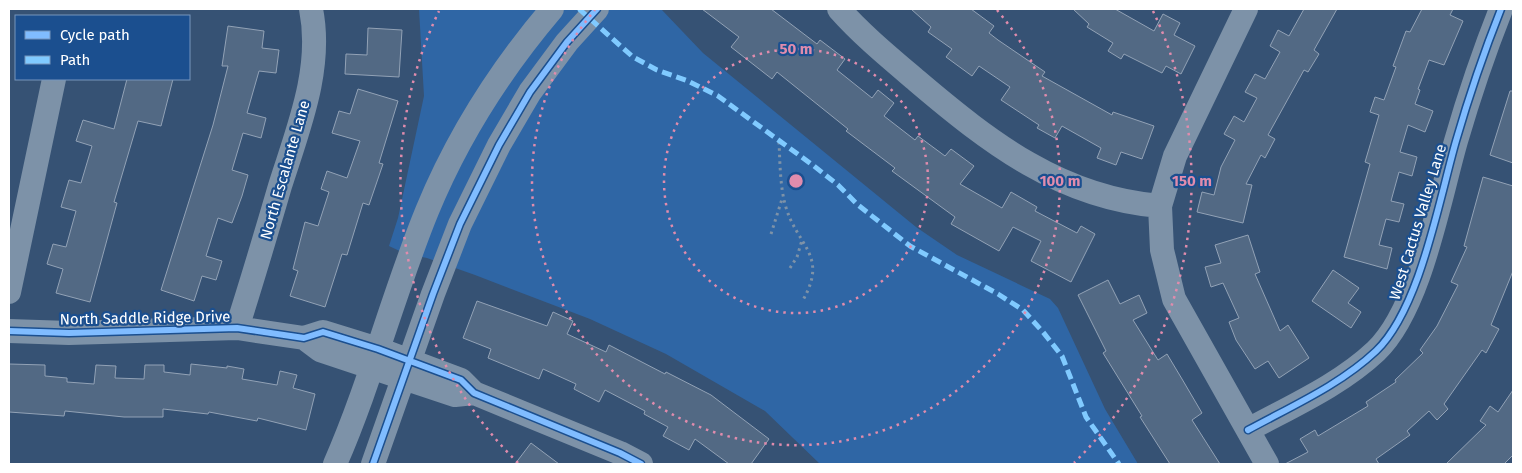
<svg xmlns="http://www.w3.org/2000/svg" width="1522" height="473" viewBox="0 0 1522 473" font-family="'Fira Sans',sans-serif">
	<rect width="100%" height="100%" fill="#365274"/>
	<path fill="#2f66a5" d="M419 9H661L703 53 916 227 957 255 1050 299 1058 308 1105 409 1138 464H820L765 411 666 354 590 319 475 275 427 258 406 254 389 246 398 218 424 96Z"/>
	<path fill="#526984" stroke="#92a2b6" d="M702 9H771L817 44 820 40 845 59 837 70 872 98 878 90 894 103 884 116 915 140 918 136 945 156 951 149 974 166 960 184 1002 208 1011 192 1037 207 1035 211 1077 233 1081 226 1095 234 1071 282 1031 261 1041 241 1013 227 999 251 951 224 955 217 892 171 895 168 846 131 848 129 777 72 772 79 731 47 739 37Z
		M911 9H971L994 26 989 33 998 40 1045 72 1042 76 1112 115 1113 112 1154 126 1142 159 1121 152 1116 165 1097 158 1101 148 1062 126 1055 138 1037 128 1039 125 1001 100 1010 87 979 66 972 76 946 57 952 49 928 32 931 27Z
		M1073 9H1115L1154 31 1163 14 1180 23 1174 35 1195 46 1181 74 1166 66 1162 73 1124 54 1121 59 1108 51 1113 43 1087 27 1089 24Z
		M1304 9H1337L1314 50 1319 54 1308 72 1304 70 1268 135 1275 139 1265 158 1261 155 1246 184 1252 185 1243 223 1197 212 1202 192 1214 195 1221 167 1235 140 1224 134 1234 116 1244 122 1257 98 1245 92 1255 74 1265 79 1280 52 1270 46 1278 30 1289 36Z
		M1422 9H1453L1450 15 1463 21 1444 65 1429 60 1418 89 1420 90 1415 104 1433 111 1425 132 1408 125 1400 152 1417 157 1412 176 1399 172 1391 201 1404 204 1399 222 1386 219 1379 245 1392 248 1387 269 1344 257 1370 164 1365 162 1379 115 1370 112 1375 97 1384 100 1396 67 1393 66 1406 31 1410 32Z
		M228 26 264 31 262 48 279 50 276 73 259 71 247 113 266 118 261 138 243 133 232 170 248 175 242 196 232 223 218 218 206 256 222 261 216 280 202 276 194 301 161 290 213 125 228 66H222Z
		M368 28 402 30 399 77 345 74 346 54 367 55Z
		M127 79H173L161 126 138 121 114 202 117 203 90 302 56 293 63 269 47 264 53 244 66 247 76 211 61 207 69 180 81 183 92 146 76 141 83 120 114 129Z
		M358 89 398 101 379 163 383 164 369 205 363 203 347 255 342 254 325 307 290 296 298 271 293 269 305 222 318 226 329 192 321 189 327 171 347 178 360 141 332 133 339 111 350 114Z
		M1510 91H1513V163L1490 155Z
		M1483 177 1513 186V271L1491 325 1499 329 1486 353 1482 350 1444 404 1448 409 1437 420 1429 411 1407 431 1410 435 1376 459 1379 464H1285L1308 452 1300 439 1315 430 1318 436 1368 406 1366 402 1396 382 1395 380 1423 353 1420 350 1437 326 1458 285 1451 282 1467 247 1464 246Z
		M1248 235 1260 272 1255 274 1280 331 1288 325 1309 358 1279 378 1268 361 1255 369 1236 340 1229 322 1239 318 1223 283 1211 287 1205 267 1221 263 1215 245Z
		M1333 270 1359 288 1348 303 1361 312 1351 328 1312 301Z
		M1108 280 1120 304 1139 295 1147 313 1133 320 1158 360 1167 354 1182 379 1202 413 1192 420 1220 464H1170L1140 417 1142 416 1103 353 1106 351 1078 295Z
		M477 301 547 326 553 312 573 321 567 334 606 352 609 345 665 374 666 372 711 395 769 439 751 464H729L695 439 689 450 663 436 668 427 644 414 645 411 605 390 599 402 574 389 576 384 543 369 539 379 488 358 491 349 463 338Z
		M9 364 45 365V376L67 378V382L94 384 96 365 116 366 115 378 144 379 145 365H164V372L190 375 191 364 227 368V366L244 369 242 379 277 385 280 371 297 375 293 388 315 394 306 430 258 418 257 421 209 412 208 414 163 409V417H124L65 411 64 416 9 412Z
		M1513 390V455L1504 464H1446L1486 425 1480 421 1490 406 1498 412Z
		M531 443 559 464H515Z"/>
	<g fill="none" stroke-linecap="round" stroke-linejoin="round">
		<path stroke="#7d92a8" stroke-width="3" stroke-dasharray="2.5 4" stroke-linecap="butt" d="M779 142C780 162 780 185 785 204 796 246 829 254 803 300
			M771 234 782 199
			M790 268 797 257 802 240"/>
		<path stroke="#7d92a8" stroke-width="24" d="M839 9C862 35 890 58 917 81 990 143 1061 198 1160 206
			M1246 9 1175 156 1160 206 1162 250 1174 299 1267 464
			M9 292 54 79
			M237 328C252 281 266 234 280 186 298 129 323 69 311 9
			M9 331 69 333 237 328 304 338 323 332 378 349 461 380 474 393 620 453 641 464
			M304 338 320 350 455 395 474 393
			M1248 430C1292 406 1340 385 1376 351 1420 309 1439 200 1456 141 1469 96 1484 52 1501 9
			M335 464C371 382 393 294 427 211 457 138 501 69 552 9
			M373 464 433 294 460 224 499 145 530 92 567 42 597 9"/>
		<path stroke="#80caff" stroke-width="5" stroke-dasharray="10 5" stroke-linecap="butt" d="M579 9 633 57 657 70 688 81 718 96 814 166 838 185 858 205 910 246 998 294 1023 310 1043 332 1062 356 1086 417 1119 464"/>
		<defs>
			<path id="cycleway" d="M9 331 69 333 237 328 304 338 323 332 378 349 461 380 474 393 620 453 641 464
				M1248 430C1292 406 1340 385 1376 351 1420 309 1439 200 1456 141 1469 96 1484 52 1501 9
				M373 464 433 294 460 224 499 145 530 92 567 42 597 9"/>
		</defs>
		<use href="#cycleway" stroke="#1b4f8f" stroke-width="9"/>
		<use href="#cycleway" stroke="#80bcff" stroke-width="6"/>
	</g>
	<g fill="none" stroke="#e08cad" stroke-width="2.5" stroke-dasharray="2.5 5">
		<circle cx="796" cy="181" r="132"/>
		<path d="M997 10A264 264 0 1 1 595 10"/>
		<path d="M518 463A396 396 0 0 1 439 11M1153 11A396 396 0 0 1 1074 463"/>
	</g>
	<g text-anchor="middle" stroke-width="4.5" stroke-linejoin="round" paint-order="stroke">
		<g font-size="15" fill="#fff" stroke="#1b4f8f">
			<text transform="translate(285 170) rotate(-74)" y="5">North Escalante Lane</text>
			<text transform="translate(1418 222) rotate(-73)" y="5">West Cactus Valley Lane</text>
			<text transform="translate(145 318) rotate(-1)" y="5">North Saddle Ridge Drive</text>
		</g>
	</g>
	<circle cx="796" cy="181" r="8" fill="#e08cad" stroke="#1b4f8f" stroke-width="2.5"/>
	<g font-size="15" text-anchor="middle" font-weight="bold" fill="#e08cad" stroke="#1b4f8f" stroke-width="4.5" stroke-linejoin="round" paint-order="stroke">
		<text x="796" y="54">50 m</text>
		<text x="1060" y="186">100 m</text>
		<text x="1192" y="186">150 m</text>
	</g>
	<rect width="1522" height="473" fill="none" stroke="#ffffff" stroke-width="20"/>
	<rect x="15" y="15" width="175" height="65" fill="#1b4f8f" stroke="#7695bc"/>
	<rect x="25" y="31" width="25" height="8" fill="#80bcff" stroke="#7695bc"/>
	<text x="60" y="40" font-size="15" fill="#ffffff">Cycle path</text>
	<rect x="25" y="56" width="25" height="8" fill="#80caff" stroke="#7695bc"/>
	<text x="60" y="65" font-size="15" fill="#ffffff">Path</text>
</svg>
